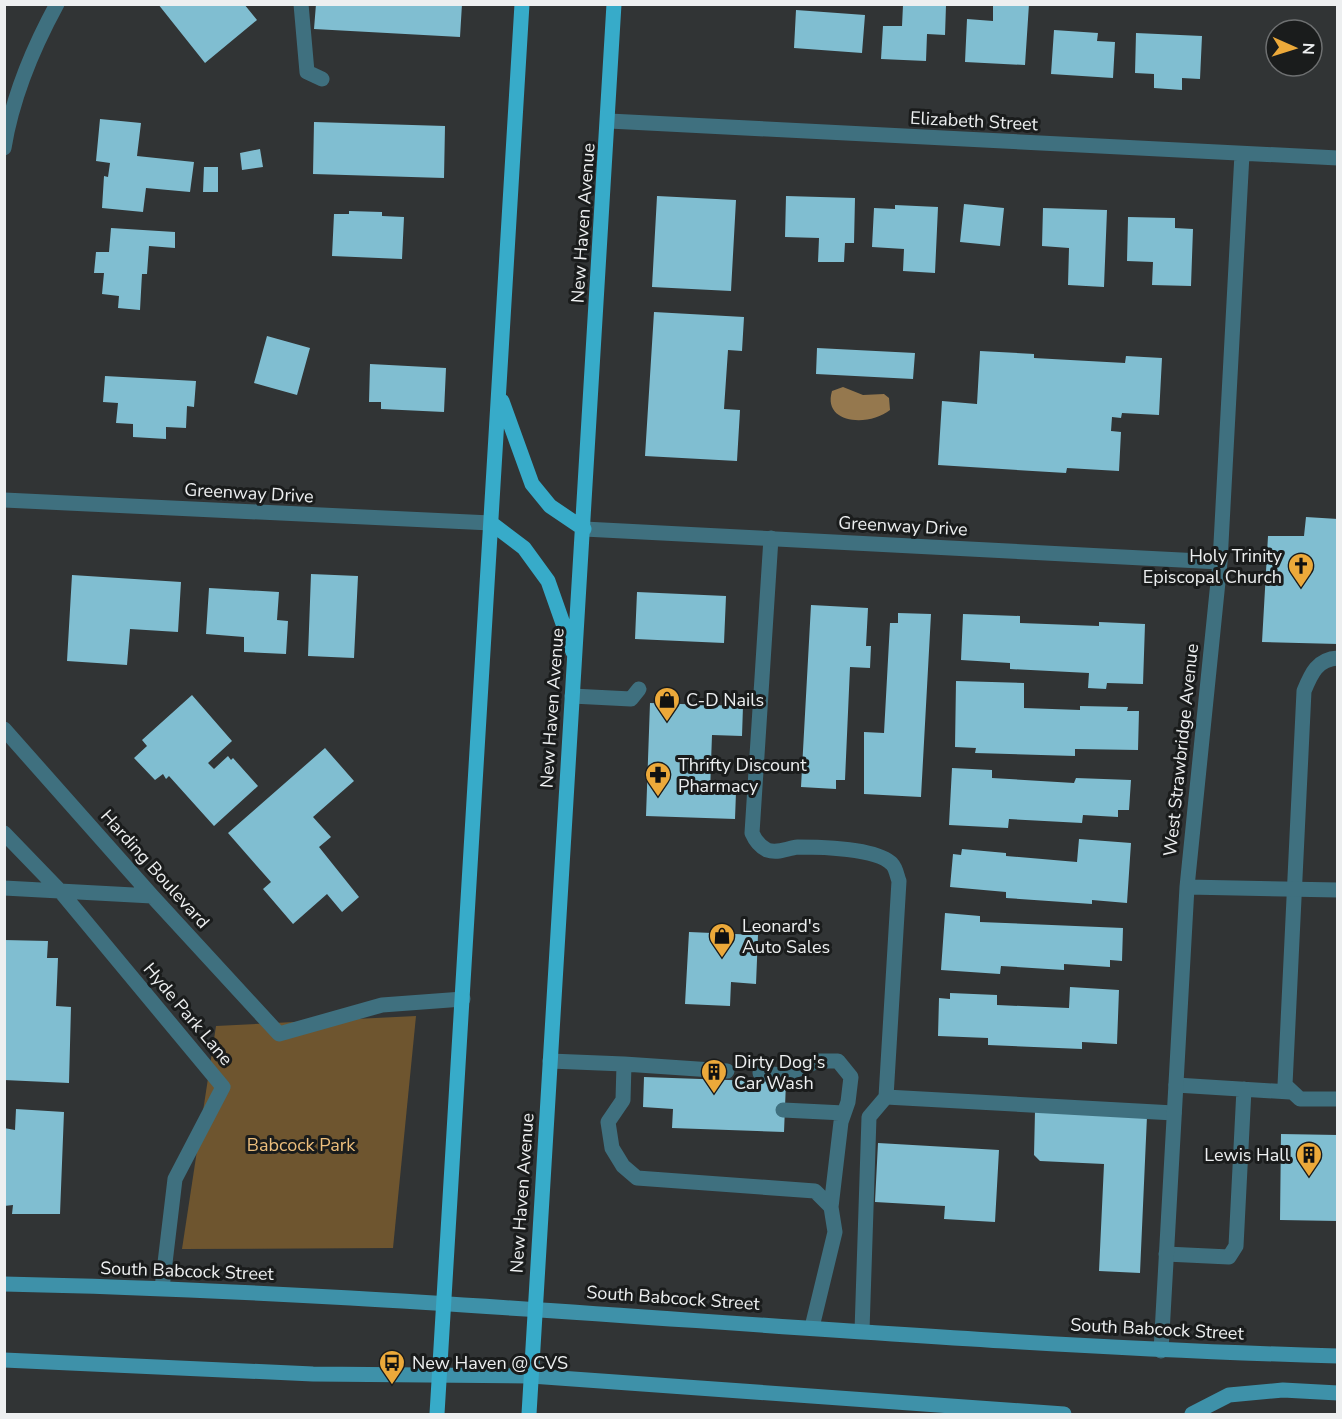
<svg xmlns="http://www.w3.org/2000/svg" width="1342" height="1419" viewBox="0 0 1342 1419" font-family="'Nunito Sans',sans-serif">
	<rect width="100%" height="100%" fill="#313435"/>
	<path fill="#6e552f" d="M416 1016 393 1248 182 1249 216 1026Z"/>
	<path fill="#95784e" d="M843 387 863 395 884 394 889 398 890 410C869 427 822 424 832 391Z"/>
	<path fill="#80bed1" d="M158 4H244L257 20 205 63Z
		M316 4H462L460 37 314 29Z
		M993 4H1029L1025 65 965 62 967 19 993 21Z
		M903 5H946L945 35 927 34 926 61 881 59 883 26H902Z
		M796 10 865 15 862 53 794 48Z
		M1054 30 1098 33 1097 41 1115 42 1113 78 1051 74Z
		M1136 33 1202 36 1200 79 1182 78V90L1154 88V74L1135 73Z
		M100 119 141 123 137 156 194 162 190 192 146 188 143 212 102 208 104 176 108 177 110 163 96 161Z
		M314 122 445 126 444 178 313 174Z
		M260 149 263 167 242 170 240 153Z
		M204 167H218V192H203Z
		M657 196 736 200 731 291 652 287Z
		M786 196 855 198 854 243H845L844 262H818L819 238 785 237Z
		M964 204 1004 208 1000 246 960 242Z
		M895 205 938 207 935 273 903 271 904 249 872 247 874 208 895 209Z
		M1043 208 1107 210 1104 287 1068 285 1069 248 1042 246Z
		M349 211 382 212V216L404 217 402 259 332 256 334 214H349Z
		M1128 217 1175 218V228L1193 229 1191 286 1152 285 1153 262 1127 261Z
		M111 228 175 232V248L149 246 147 274H142L140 310 118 308 119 296 102 294 104 273H94L96 252H109Z
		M654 312 744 317 742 351 728 350 724 409 740 410 737 461 645 456Z
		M267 336 310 348 297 395 254 383Z
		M817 348 915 353 913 379 816 374Z
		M980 351 1034 354V358L1125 363 1126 356 1162 358 1159 415 1122 413 1121 418 1112 417 1111 431 1121 432 1119 471 1067 468 1066 473 938 465 942 401 977 404Z
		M370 364 446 368 444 412 381 409V402H369Z
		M105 376 196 381 194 407 187 406 186 428 166 427V439L133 437V424L116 423 118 403 103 402Z
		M1306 517 1338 519V644L1262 642 1268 536H1304Z
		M311 574 358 576 354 658 308 656Z
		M72 575 181 582 178 632 130 629 127 665 67 661Z
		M209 588 279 592 277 620 288 621 286 654 244 652V637L206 634Z
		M637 592 726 596 724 643 635 639Z
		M811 605 868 608 866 646H871L870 668 850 667 845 780H836V789L801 787Z
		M898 613 931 614 921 797 864 794V732L884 733 890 623H898Z
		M963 614 1020 616V623L1099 626V622L1145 624 1143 684 1107 683 1106 689 1088 688 1089 673 1010 669V663L961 660Z
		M956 681 1024 683V708L1080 710V706L1128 707 1127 711H1139L1138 750 1075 749V756L975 753 976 748 955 747Z
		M192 695 232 741 208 763 214 769 228 756 231 760 233 758 258 786 214 826 169 776 166 779 163 774 155 780 134 758 147 746 142 740Z
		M650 703 743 706 742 736 712 735 710 792H736L735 819 646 816Z
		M325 748 354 781 313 817 331 837 319 847 359 897 342 912 327 894 293 924 263 889 271 882 228 833Z
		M952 768 992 770V778L1074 783 1076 778 1131 780 1129 810H1118V817L1083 815 1082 823 1009 819 1008 828 949 825Z
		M1079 839 1131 843 1127 903 1092 900V904L1006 898V892L950 887 953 854 961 855 962 849 1006 853V856L1077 862Z
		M945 913 980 916V922L1123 928 1122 961 1110 960V967L1064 964V970L1001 966 1000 974 941 970Z
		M689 932 758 935 756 984 731 982 730 1006 685 1004Z
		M4 940 48 941 47 958H58L56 1006 71 1007 69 1083 4 1080Z
		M1070 987 1119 990 1117 1044 1082 1042V1049L988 1045V1038L938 1036 939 998 950 999V993L997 995V1005L1069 1008Z
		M644 1077 786 1082 784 1132 672 1128 673 1109 643 1107Z
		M16 1109 64 1112 60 1214H12L13 1205 4 1206V1128L15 1130Z
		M1035 1111 1147 1116 1140 1273 1099 1271 1104 1164 1040 1161 1034 1155Z
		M1281 1134 1338 1135V1221L1280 1220Z
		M878 1143 999 1150 995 1222 944 1219 945 1206 875 1202Z"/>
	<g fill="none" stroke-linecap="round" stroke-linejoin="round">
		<path stroke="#3f707f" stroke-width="15" d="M301 4 307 72 322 79
			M771 538 752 833C755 840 759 846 767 850 778 854 787 848 798 847 820 847 877 848 892 864 896 868 897 876 899 881L886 1097 1174 1113
			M1338 658C1317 659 1311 674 1304 691L1285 1085 1300 1099H1338
			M572 696 631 699 639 689
			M550 1061 624 1064 623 1100 608 1122 612 1148 623 1166 637 1178 815 1191 831 1207 835 1232 812 1327
			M624 1064 727 1071
			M760 1073 784 1075 818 1061H838L851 1077 848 1102 841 1122 831 1207
			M1176 1085 1290 1092
			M783 1110 844 1113
			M1166 1254 1229 1257 1236 1246 1244 1089
			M862 1331 869 1117 886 1097"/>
		<path stroke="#3f707f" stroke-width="15" d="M609 121 1338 158
			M4 148C12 99 33 48 57 4
			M4 500 491 523
			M584 529 1220 562
			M4 729 152 896 279 1034 382 1005 463 999
			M4 833 61 892 223 1087 175 1179 162 1288
			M1187 887 1338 890
			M4 888 152 896
			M1161 1351 1187 887 1220 562 1242 154"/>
		<path stroke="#3e91a9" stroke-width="15" d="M4 1284C450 1293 893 1344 1338 1356
			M4 1360 313 1374 531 1376 1064 1414
			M1192 1414 1229 1395 1283 1390 1338 1393"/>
		<path stroke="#37abc9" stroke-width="15" d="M502 401 532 484 550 506 584 529
			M491 523 524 548 548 581 573 652
			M437 1414 522 4
			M529 1414 614 4"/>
	</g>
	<defs>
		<symbol id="church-pin" viewBox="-11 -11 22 30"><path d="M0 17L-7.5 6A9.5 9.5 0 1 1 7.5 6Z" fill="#eca93a" stroke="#1a1c1c"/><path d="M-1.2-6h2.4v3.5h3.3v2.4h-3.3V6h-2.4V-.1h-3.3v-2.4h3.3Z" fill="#111"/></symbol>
		<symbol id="shop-pin" viewBox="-11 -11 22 30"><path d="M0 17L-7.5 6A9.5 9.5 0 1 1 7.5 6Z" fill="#eca93a" stroke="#1a1c1c"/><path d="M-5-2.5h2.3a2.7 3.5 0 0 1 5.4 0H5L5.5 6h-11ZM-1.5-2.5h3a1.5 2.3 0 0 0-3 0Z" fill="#111"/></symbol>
		<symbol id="pharmacy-pin" viewBox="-11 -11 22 30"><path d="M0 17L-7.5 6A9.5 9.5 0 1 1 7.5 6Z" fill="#eca93a" stroke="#1a1c1c"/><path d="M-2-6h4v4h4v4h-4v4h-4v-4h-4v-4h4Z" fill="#111"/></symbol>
		<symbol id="building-pin" viewBox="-11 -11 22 30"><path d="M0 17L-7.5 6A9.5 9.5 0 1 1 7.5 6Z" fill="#eca93a" stroke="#1a1c1c"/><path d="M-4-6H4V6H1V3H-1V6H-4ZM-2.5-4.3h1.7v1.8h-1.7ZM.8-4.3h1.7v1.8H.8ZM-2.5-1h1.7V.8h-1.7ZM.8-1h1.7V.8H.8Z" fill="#111"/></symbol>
		<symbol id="bus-pin" viewBox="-11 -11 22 30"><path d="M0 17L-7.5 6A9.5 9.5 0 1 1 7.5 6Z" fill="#eca93a" stroke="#1a1c1c"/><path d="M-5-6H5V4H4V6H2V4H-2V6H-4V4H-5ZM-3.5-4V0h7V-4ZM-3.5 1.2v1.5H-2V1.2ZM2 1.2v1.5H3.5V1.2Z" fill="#111"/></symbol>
	</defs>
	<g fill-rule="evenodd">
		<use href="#church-pin" x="1286" y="551" width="30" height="40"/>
		<use href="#shop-pin" x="652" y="685" width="30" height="40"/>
		<use href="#pharmacy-pin" x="643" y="760" width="30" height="40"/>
		<use href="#shop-pin" x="707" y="921" width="30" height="40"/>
		<use href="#building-pin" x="699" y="1057" width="30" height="40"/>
		<use href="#building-pin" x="1294" y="1140" width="30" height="40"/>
		<use href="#bus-pin" x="377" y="1348" width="30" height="40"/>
	</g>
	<g text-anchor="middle" stroke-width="6" stroke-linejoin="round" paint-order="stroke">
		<g font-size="18" fill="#edeff0" stroke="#1a1c1c">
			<text transform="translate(974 121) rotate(3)" y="6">Elizabeth Street</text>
			<text transform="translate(583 223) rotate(-86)" y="6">New Haven Avenue</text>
			<text transform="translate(249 493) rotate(3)" y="6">Greenway Drive</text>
			<text transform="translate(903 526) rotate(3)" y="6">Greenway Drive</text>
			<text transform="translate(552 708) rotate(-86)" y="6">New Haven Avenue</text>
			<text transform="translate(1181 750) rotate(-84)" y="6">West Strawbridge Avenue</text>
			<text transform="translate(155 869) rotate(48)" y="6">Harding Boulevard</text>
			<text transform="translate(188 1014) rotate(50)" y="6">Hyde Park Lane</text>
			<text transform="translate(522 1193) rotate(-86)" y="6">New Haven Avenue</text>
			<text transform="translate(187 1271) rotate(2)" y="6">South Babcock Street</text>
			<text transform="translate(673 1298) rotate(4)" y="6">South Babcock Street</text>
			<text transform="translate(1157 1329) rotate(3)" y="6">South Babcock Street</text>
		</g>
		<g font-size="18" fill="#edeff0" stroke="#1a1c1c" text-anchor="start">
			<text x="1282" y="562" text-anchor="end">Holy Trinity<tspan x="1282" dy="21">Episcopal Church</tspan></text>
			<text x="686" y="706">C-D Nails</text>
			<text x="678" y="771">Thrifty Discount<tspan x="678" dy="21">Pharmacy</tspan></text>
			<text x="742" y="932">Leonard's<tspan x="742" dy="21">Auto Sales</tspan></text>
			<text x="734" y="1068">Dirty Dog's<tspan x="734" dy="21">Car Wash</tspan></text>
			<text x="1290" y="1161" text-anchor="end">Lewis Hall</text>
			<text x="412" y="1369">New Haven @ CVS</text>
		</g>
		<g font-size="18" fill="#edbf7d" stroke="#1a1c1c">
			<text x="301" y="1151">Babcock Park</text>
		</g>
	</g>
	<rect width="1342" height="1419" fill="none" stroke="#edeff0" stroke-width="12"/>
	<g transform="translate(1294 48) rotate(93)"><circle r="28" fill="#1a1c1c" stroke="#6e7071" stroke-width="1.5"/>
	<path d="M0-4.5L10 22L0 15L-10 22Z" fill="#eca93a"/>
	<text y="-9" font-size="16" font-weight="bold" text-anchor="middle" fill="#edeff0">N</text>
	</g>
</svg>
